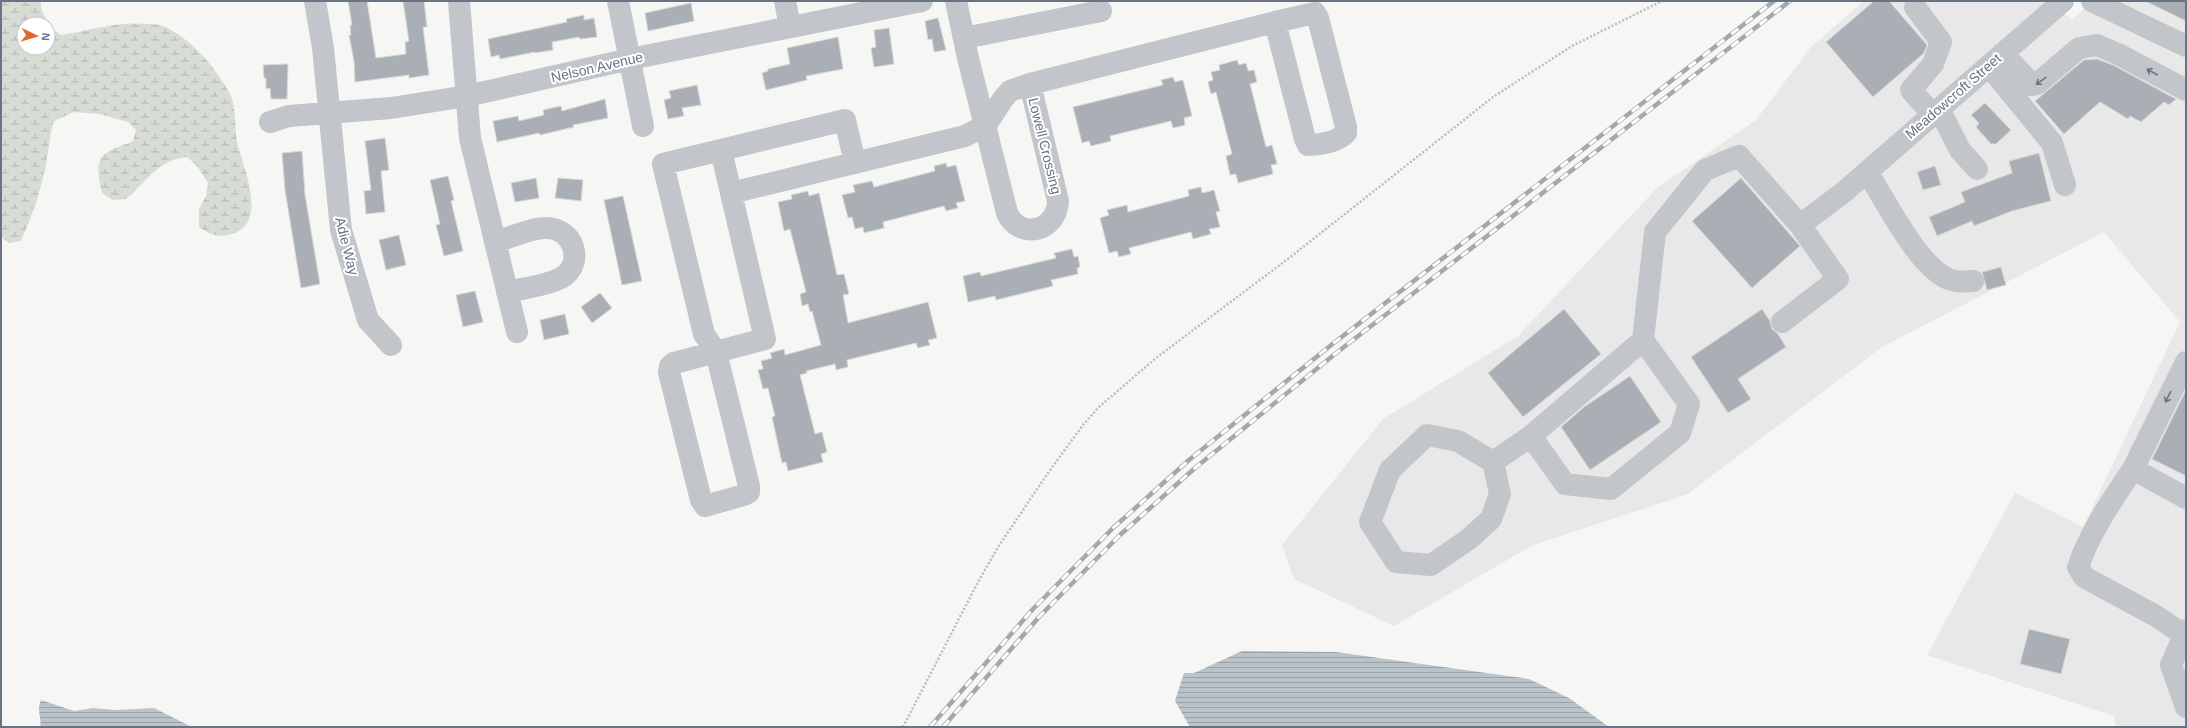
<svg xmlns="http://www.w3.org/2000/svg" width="2187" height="728" viewBox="0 0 2187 728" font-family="Helvetica,sans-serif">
	<defs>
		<pattern id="wetland-marsh" width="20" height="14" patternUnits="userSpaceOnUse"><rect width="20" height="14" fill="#d7ddd5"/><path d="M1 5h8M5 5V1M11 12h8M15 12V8" fill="none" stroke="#b2b8b2"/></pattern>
		<pattern id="water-rules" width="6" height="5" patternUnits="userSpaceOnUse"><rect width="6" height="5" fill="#bac3c9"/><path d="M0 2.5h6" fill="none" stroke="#9ba3a9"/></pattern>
	</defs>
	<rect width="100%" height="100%" fill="#f6f7f4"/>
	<path fill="#e7e8e7" d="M1864 1H2052L2072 20 2092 1H2186V727H2116L2114 716 1927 655 2015 493 2083 527 2180 322 2104 232 1882 347 1688 494 1531 546 1394 626 1294 579 1282 545 1383 419 1518 336 1657 188 1756 120 1811 47Z"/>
	<path fill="url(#wetland-marsh)" d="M1 1H41V7L47 24H24V48H48V26L61 35C92 30 116 21 148 24 152 24 158 24 163 26 192 39 215 67 230 94 236 105 235 129 237 142 243 168 269 222 232 234 219 238 210 235 199 227V209L206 196 208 183 198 167 187 157C157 160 147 182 126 199L113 200 102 193C99 181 94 161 106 153 113 148 125 145 133 141L136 130 128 122 99 114 74 112 54 121C49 136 49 149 46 164 41 190 32 217 21 241L9 243 1 237Z"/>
	<path fill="url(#water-rules)" d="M1242 651 1336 652 1529 679 1569 698 1609 727H1190L1175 701 1184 673H1194Z
		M41 700 74 711 93 708 115 710 154 708 192 727H40C42 716 36 712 41 700Z"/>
	<path fill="#a9afb5" stroke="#d8d8d6" d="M348 1H367L376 58 406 54 405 42 409 41 403 1H424L427 27H423L429 75 409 78V75L355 82 354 61 349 35H351L350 25H352Z
		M1874 1H1889L1927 45 1924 53 1873 97 1826 42Z
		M2145 1H2186V21Z
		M691 3 694 21 648 31 645 13Z
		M584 15V20L594 18 597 37 580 39 579 37 552 42 553 50 535 53V52L500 59 499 55 491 57 488 39 567 22 566 19Z
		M938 18 946 50 934 52 932 39 928 40 925 21Z
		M889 28 894 64 874 67 871 48 876 47 874 30Z
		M838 37 843 69 806 76 807 80 766 90 762 73 768 71V69L790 64 787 48Z
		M2097 59 2113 65 2176 99 2169 105 2164 102 2141 122 2130 116 2128 119 2100 102 2064 134 2035 101 2084 60Z
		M1237 60 1239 65 1246 63 1248 71 1254 70 1257 82 1250 84 1266 147 1272 145 1277 164 1271 165 1273 174 1238 183 1236 174 1230 175 1226 156 1232 154 1216 92 1211 94 1208 82 1213 80 1211 72 1220 70 1219 65Z
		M288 64 287 99H271L270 88 266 89V78H264L263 65Z
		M1173 77 1175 82 1183 80 1192 116 1184 118 1185 125 1173 128 1171 121 1110 136 1111 141 1091 146 1089 141 1082 143 1073 107 1163 85 1161 80Z
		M697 85 701 105 682 108 684 116 668 119 664 100 671 98 669 91Z
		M605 99 608 118 573 125 574 127 540 135 539 133 497 142 493 121 518 116 519 121 544 115 543 110 561 106 562 111Z
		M1985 103 2011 130 1996 144H1991L1976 127 1979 123 1971 115Z
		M385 138 389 170 381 171 385 212 366 214 364 191 371 190 365 141Z
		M302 151 305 195 320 284 301 288 285 190 282 153Z
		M2039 153 2051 201 2012 211 1974 226 1972 221 1937 236 1929 217 1965 202 1961 192 2012 173 2009 161Z
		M946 163 947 167 956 165 965 201 956 203 958 208 946 211 944 206 883 222 884 228 864 233 863 227 855 229 852 217 848 218 842 195 855 192 853 185 872 181 874 187 935 171 934 166Z
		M1935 166 1941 185 1923 190 1917 172Z
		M448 176 454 200 451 201 463 251 444 256 436 225 440 224 430 180Z
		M536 178 539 198 515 202 511 183Z
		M558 178 583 180 581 201 555 198Z
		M1741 178 1800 246 1752 288 1692 221Z
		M1201 187 1202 193 1214 190 1220 211 1216 212 1220 227 1209 229 1211 234 1193 239 1191 232 1129 248 1131 254 1119 257 1117 251 1109 253 1100 218 1109 215 1107 210 1127 205 1128 212 1189 196 1188 190Z
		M808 191 809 196 819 193 837 275 844 274 849 294 843 295 848 323 928 302 937 338 928 340 930 345 918 348 916 343 847 360 848 367 836 370 835 364 806 371 807 373 800 375 815 434 822 432 827 452 821 454 823 462 788 471 786 462 782 463 772 417 775 416 768 388 763 389 758 370 763 369 761 361 772 358 770 353 784 349 785 355 821 345 812 311 810 312 808 304 802 306 800 294 806 292 790 229 784 231 778 202 792 199 791 195Z
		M623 196 642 281 622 285 604 200Z
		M399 235 406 265 386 270 379 240Z
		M1072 249 1074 257 1078 256 1080 267 1077 268 1078 274 1051 280 1053 286 996 300 995 296 968 302 963 276 980 272 981 276 1056 258 1054 253Z
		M2001 267 2006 285 1987 290 1982 272Z
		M475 291 483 322 463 327 456 295Z
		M600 293 612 308 592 323 581 307Z
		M1564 309 1601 354 1523 417 1488 373Z
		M1762 309 1770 321 1772 329 1778 334 1786 347 1738 379 1751 399 1728 413 1691 357Z
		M565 314 569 334 544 340 540 320Z
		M1630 376 1661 422 1590 470 1561 427 1584 407Z
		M2186 390V476L2152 459Z
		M2029 629 2070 639 2061 674 2020 664Z"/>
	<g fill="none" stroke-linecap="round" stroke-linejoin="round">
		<path stroke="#babcbf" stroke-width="2.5" stroke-dasharray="2 2" stroke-linecap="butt" d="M903 727 977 584 998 547 1048 473 1083 425 1099 407 1156 358 1293 255 1493 97 1572 46 1662 1"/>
		<path stroke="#c2c5c9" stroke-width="22" d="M315 1 323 48 341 230 368 320 391 345
			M459 1 470 138 517 332
			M618 1 643 126
			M785 1 790 27
			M956 1 968 58 1007 213C1020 241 1057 231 1058 201L1030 84
			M2092 1 2186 46
			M1915 7 1941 42 1933 64 1911 90 1933 115
			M964 38 1101 11
			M2003 53 2032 85 2037 84 2079 48 2097 45 2118 54 2186 90
			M1989 66 2052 143 2065 185
			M1939 109 1960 150 1977 169
			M270 122 289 116 391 108 467 96 630 59 922 1
			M721 150 765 339 674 363 670 366 669 372 701 500 705 506 744 495 749 492V486L716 352 704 334 663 164 845 120 855 163
			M1867 172C1886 200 1921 275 1955 281 1960 282 1968 281 1973 281
			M731 193 965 136 986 125 1003 99 1010 91 1030 84 1275 22 1310 14 1315 13 1318 18 1346 127V133C1337 142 1320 145 1308 145L1305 139 1275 22
			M495 242C509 238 531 228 545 228 575 227 585 265 561 278 545 286 524 288 507 292
			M1782 322 1838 279 1800 225 1844 192 2063 1
			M2186 362 2133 469 2186 498
			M1531 436 1565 484 1611 489 1680 433 1689 404 1643 340
			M1493 462 1500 494 1491 519 1469 539 1431 565 1396 562 1370 522 1390 470 1427 435 1458 441 1493 462 1531 436 1643 340 1655 232 1705 170 1739 156 1800 225
			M2133 469C2112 500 2090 532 2078 567L2084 577 2156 616 2184 635
			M2186 630 2171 665 2186 707"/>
		<defs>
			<path id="rail" d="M930 727 1033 609 1113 528 1189 460 1330 346 1774 1
				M943 727 1040 616 1120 535 1195 468 1335 354 1790 1"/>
		</defs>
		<use href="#rail" stroke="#a3a8ae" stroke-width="4.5"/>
		<use href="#rail" stroke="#fff" stroke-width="3" stroke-dasharray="9" stroke-linecap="butt"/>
	</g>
	<defs><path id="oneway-shaft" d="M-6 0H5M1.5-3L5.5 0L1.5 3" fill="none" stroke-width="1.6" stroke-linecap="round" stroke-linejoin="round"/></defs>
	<g stroke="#677483">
		<use href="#oneway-shaft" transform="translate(2152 72) rotate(-152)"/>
		<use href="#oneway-shaft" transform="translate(2041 81) rotate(144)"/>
		<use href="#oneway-shaft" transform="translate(2168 397) rotate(117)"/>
	</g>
	<g text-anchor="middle" stroke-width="4" stroke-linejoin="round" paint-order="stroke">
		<g font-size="14" fill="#677483" stroke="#fff">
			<text transform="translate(597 67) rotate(-13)" y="5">Nelson Avenue</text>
			<text transform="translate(1953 96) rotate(-41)" y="5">Meadowcroft Street</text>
			<text transform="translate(1045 146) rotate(76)" y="5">Lowell Crossing</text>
			<text transform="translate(347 246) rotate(76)" y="5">Adie Way</text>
		</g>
	</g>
	<rect width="2187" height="728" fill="none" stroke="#677483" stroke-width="4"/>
	<g transform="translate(36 36) rotate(95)"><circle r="19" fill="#ffffff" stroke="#c2c7cd"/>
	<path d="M0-3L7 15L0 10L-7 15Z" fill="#da6a30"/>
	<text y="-6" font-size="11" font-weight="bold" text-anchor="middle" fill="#677483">N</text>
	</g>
</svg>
